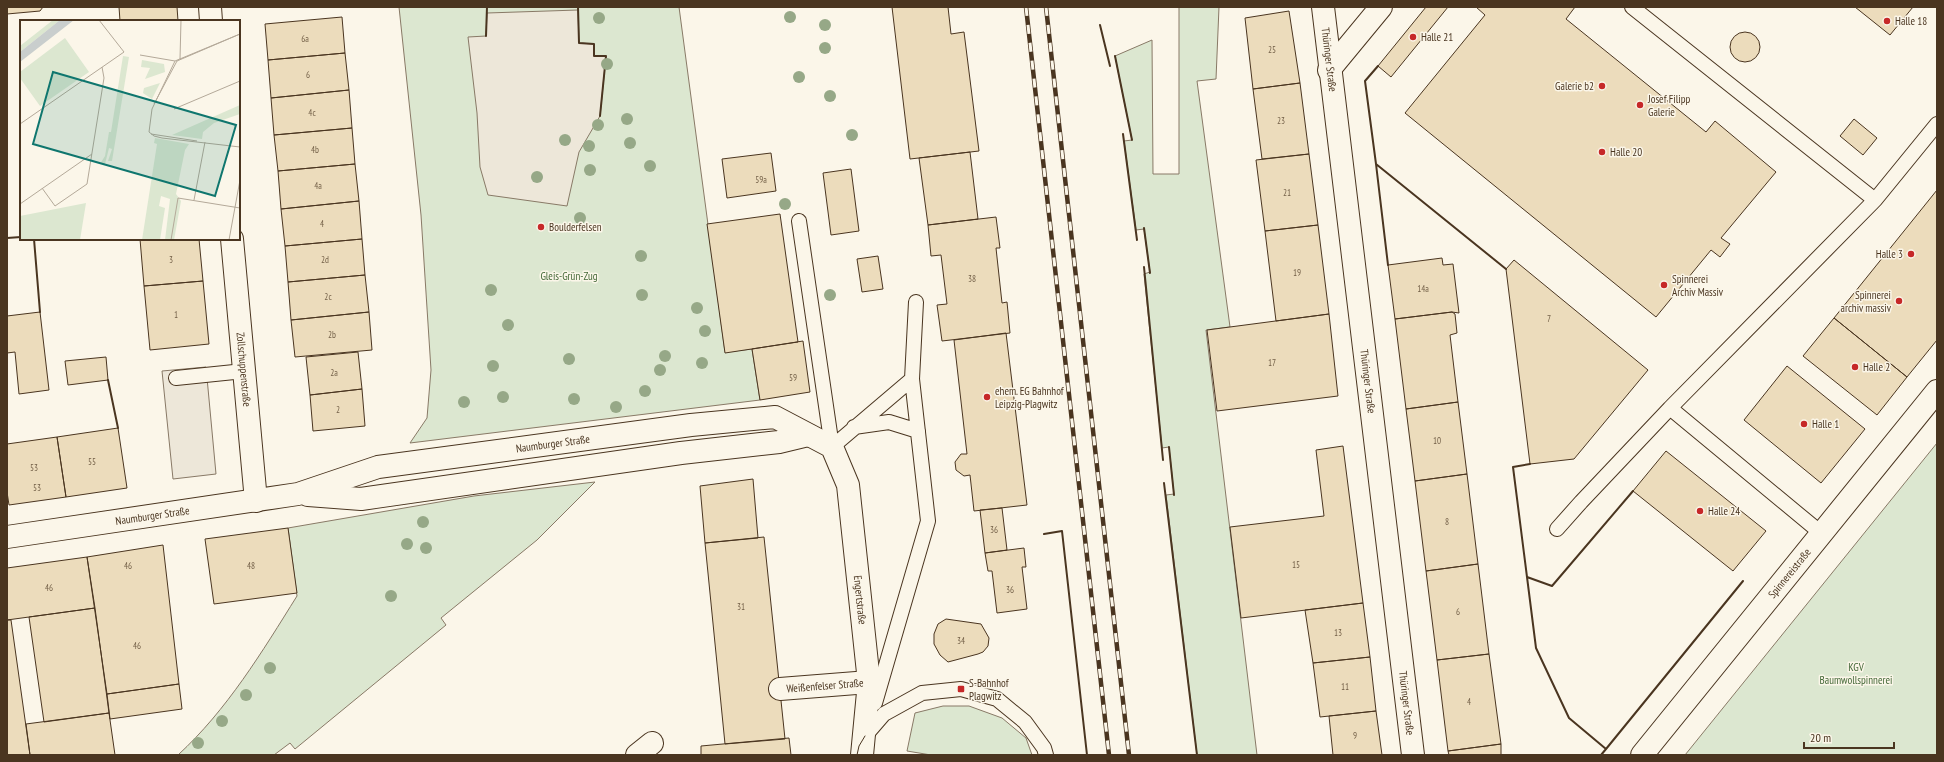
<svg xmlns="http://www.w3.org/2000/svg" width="1944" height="762" viewBox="0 0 1944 762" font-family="'PT Sans Narrow',sans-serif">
	<rect width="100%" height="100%" fill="#fbf6e9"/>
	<path fill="#dce7d0" stroke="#887966" d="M399 7H679L725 352 752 349 760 400 410 443 427 418 431 370 421 215Z
		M1179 7H1219L1216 79 1197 81 1230 327 1206 330 1257 755H1197L1166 495 1174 494 1169 447 1162 448 1144 274 1150 272 1144 229 1136 230 1124 141 1132 140 1115 56 1152 40 1153 174H1179Z
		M1937 443V755H1685Z
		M595 482 537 540 441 618 446 625 295 749 290 743 274 755H178C227 710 262 652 297 596L288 528 474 496Z
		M943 706H969L1002 718 1026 738 1032 755H931L907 751 915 713Z"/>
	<path fill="#ede7d9" stroke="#887966" d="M578 10 579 43 594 44V56H606L600 116 579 152 567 206 488 195 480 167 477 113 468 37 486 36 487 13Z
		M206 367 216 474 173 479 162 371Z"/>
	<path fill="#ecdcbc" stroke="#4a3520" d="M7 7H43L40 11 7 14Z
		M119 7H177L178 21H120Z
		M892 7H948L951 34 964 32 979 151 910 159Z
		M1426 7H1448L1391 77 1378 66Z
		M1476 7H1575L1566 19 1706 132 1715 121 1776 172 1721 238 1730 244 1720 257 1711 250 1656 317 1405 113 1485 15Z
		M1855 7H1913L1890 35Z
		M1289 11 1300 83 1253 89 1245 18Z
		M342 17 345 53 268 60 265 24Z
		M1730 47a15 15 0 1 1 30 0a15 15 0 1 1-30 0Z
		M345 53 349 90 271 98 268 60Z
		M1300 83 1309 154 1262 159 1253 89Z
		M349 90 352 128 274 135 271 98Z
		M1854 119 1877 138 1863 155 1840 136Z
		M352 128 355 164 278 171 274 135Z
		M970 152 978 219 928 225 919 158Z
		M771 153 776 191 727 198 722 159Z
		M1309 154 1318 225 1265 231 1256 160Z
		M355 164 359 201 281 209 278 171Z
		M851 169 859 231 831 235 823 173Z
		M1937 190V340L1907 377 1834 318Z
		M359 201 362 239 285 246 281 209Z
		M780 214 798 342 725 353 707 224Z
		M996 217 1000 248H996L1002 303 1007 302 1010 333 942 341 937 305 947 304 941 255 931 256 928 225Z
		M1318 225 1329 314 1276 321 1265 231Z
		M140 239H199L203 281 144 286Z
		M362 239 365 275 288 282 285 246Z
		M878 256 883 289 862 292 857 259Z
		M1442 258 1443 265 1453 264 1459 313 1452 312 1395 319 1388 265Z
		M1514 260 1648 370 1574 459 1530 464 1506 269Z
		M365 275 369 312 291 320 288 282Z
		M203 281 209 344 150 350 144 286Z
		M40 312 49 390 19 394 15 352 7 353V316Z
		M369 312 372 350 295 357 291 320Z
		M1452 312 1455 314 1457 333 1450 335 1458 402 1406 409 1395 319Z
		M1329 314 1338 396 1217 411 1207 330Z
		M1834 318 1907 377 1877 415 1803 356Z
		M1006 333 1027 505 974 511 970 475 964 476 956 470 955 462 961 454H967L954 340Z
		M803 341 810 392 760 400 752 349Z
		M358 352 362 389 310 395 306 357Z
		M106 357 108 380 68 385 65 361Z
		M1787 366 1865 429 1821 483 1744 420Z
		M362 389 365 426 313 431 310 395Z
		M1458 402 1467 474 1415 481 1406 409Z
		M118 428 127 488 66 497 57 437Z
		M57 437 66 497 9 505 7 492V444Z
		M1343 446 1363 603 1241 618 1230 527 1324 516 1316 450Z
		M1666 451 1766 531 1733 571 1633 491Z
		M1467 474 1478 564 1426 571 1415 481Z
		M753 479 758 538 705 543 700 486Z
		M1002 508 1007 550 985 553 980 510Z
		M288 528 297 593 214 604 205 539Z
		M764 537 785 739 725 744 705 543Z
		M163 545 179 684 107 694 87 557Z
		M1024 548 1026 567H1022L1027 609 997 613 992 571H988L985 553Z
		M87 557 95 608 7 620V568Z
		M1478 564 1489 654 1437 660 1426 571Z
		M1363 603 1370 657 1313 663 1305 610Z
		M95 608 109 713 44 722 29 617Z
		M946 619 981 624 989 638 988 646 983 652 978 654 948 662 940 655 934 644V634L938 624Z
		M7 620H11L30 755H7Z
		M1489 654 1501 744 1448 751 1437 660Z
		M1370 657 1376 711 1320 717 1313 663Z
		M179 684 182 709 110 719 107 694Z
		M1376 711 1382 755H1333L1329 716Z
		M109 713 115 755H30L26 724Z
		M789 738 791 755H701V746Z
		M1501 744V755H1449L1448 751Z"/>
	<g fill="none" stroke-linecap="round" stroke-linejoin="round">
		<defs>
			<path id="lane" d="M1632 7 1875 200
				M799 221 832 447
				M176 378 244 371
				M854 427 889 422 918 431
				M832 447 912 379 916 302
				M1557 529 1581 502 1670 408
				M1821 533 1670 408 1875 200 1937 124
				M875 703 928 521 912 379
				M865 736 884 714 922 693 961 689 997 699 1025 722 1044 748 1046 755"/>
			<g id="street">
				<path d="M210 7 211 21"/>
				<path id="s1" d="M1323 7 1413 755"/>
				<path d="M1329 70 1381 7"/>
				<path id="s2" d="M232 239 256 501"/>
				<path id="s3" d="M780 689 869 682"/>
				<path d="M637 755 652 743"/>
			</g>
			<g id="secondary">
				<path d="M308 495 361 499 681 453 779 442 808 435"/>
				<path id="s4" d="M7 537 298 494 378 467 691 425 775 417 832 447 848 485 869 682 862 755"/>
				<path id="s5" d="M1642 755 1937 391"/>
			</g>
		</defs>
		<use href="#lane" stroke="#4a3520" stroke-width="16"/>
		<use href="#street" stroke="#4a3520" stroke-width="24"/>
		<use href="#secondary" stroke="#4a3520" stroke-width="24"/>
		<use href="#lane" stroke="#fbf6e9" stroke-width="14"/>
		<use href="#street" stroke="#fbf6e9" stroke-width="22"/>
		<use href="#secondary" stroke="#fbf6e9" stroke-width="22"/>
		<path stroke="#4a3520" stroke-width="1" d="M857 755 859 746 865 736"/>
		<defs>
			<path id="rail" d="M1026 7 1109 755
				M1046 7 1129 755"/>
		</defs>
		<use href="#rail" stroke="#4a3520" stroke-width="4.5"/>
		<use href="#rail" stroke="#fbf6e9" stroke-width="3" stroke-dasharray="9" stroke-linecap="butt"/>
		<path stroke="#4a3520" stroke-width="2" d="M578 7 579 43 594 44V56H606L600 116
			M1100 25 1110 66
			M486 36 487 7
			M1115 56 1132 140
			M1378 66 1365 81 1376 164 1506 269
			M1123 134 1137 240
			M1376 164 1388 265
			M1144 228 1150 273
			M7 238 21 237
			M34 239 40 312
			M1144 267 1163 460
			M108 380 118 428
			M1169 447 1174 495
			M1164 483 1197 755
			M1633 491 1552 586 1527 577 1536 648 1569 718 1606 749 1743 581
			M1044 534 1062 531 1087 755
			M1527 577 1513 467 1530 464
			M1601 755 1606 749"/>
	</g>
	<g fill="#96a887">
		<circle cx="790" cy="17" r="6"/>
		<circle cx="599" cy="18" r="6"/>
		<circle cx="825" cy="25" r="6"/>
		<circle cx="825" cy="48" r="6"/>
		<circle cx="607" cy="64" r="6"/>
		<circle cx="799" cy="77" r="6"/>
		<circle cx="830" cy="96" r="6"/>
		<circle cx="627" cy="119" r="6"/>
		<circle cx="598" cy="125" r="6"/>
		<circle cx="852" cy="135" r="6"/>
		<circle cx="565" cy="140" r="6"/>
		<circle cx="630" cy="143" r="6"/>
		<circle cx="589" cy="146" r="6"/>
		<circle cx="650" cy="166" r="6"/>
		<circle cx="590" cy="170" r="6"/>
		<circle cx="537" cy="177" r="6"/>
		<circle cx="785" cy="204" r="6"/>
		<circle cx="580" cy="218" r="6"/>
		<circle cx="641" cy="256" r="6"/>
		<circle cx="491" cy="290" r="6"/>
		<circle cx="642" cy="295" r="6"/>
		<circle cx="830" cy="295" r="6"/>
		<circle cx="697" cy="308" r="6"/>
		<circle cx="508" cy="325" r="6"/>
		<circle cx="705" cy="331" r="6"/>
		<circle cx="665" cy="356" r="6"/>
		<circle cx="569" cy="359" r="6"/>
		<circle cx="702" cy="363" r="6"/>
		<circle cx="493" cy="366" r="6"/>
		<circle cx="660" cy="370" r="6"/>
		<circle cx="645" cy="391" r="6"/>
		<circle cx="503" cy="397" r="6"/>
		<circle cx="574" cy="399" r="6"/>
		<circle cx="464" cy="402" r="6"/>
		<circle cx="616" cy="407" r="6"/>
		<circle cx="423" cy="522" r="6"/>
		<circle cx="407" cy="544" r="6"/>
		<circle cx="426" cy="548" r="6"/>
		<circle cx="391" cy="596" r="6"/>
		<circle cx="270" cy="668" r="6"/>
		<circle cx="246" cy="695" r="6"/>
		<circle cx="222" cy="721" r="6"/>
		<circle cx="198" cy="743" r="6"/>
	</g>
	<g fill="#c62828" stroke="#fbf6e9" stroke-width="1.5">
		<circle cx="1887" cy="21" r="4"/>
		<circle cx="1413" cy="37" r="4"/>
		<circle cx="1602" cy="86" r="4"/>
		<circle cx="1640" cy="105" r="4"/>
		<circle cx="1602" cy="152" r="4"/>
		<circle cx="541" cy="227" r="4"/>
		<circle cx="1911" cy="254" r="4"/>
		<circle cx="1664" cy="285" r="4"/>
		<circle cx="1899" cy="301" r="4"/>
		<circle cx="1855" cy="367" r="4"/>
		<circle cx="987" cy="397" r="4"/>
		<circle cx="1804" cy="424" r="4"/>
		<circle cx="1700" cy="511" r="4"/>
		<rect x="957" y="685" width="8" height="8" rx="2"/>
	</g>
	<g text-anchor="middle" stroke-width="3" stroke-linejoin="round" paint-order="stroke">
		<g font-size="9" fill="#725f47">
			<text x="305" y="42">6a</text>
			<text x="1272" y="53">25</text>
			<text x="308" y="78">6</text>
			<text x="312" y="116">4c</text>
			<text x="1281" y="124">23</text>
			<text x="315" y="153">4b</text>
			<text x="761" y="183">59a</text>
			<text x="318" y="189">4a</text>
			<text x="1287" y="196">21</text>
			<text x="322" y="227">4</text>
			<text x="171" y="263">3</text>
			<text x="325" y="263">2d</text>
			<text x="1297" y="276">19</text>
			<text x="972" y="282">38</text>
			<text x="1423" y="292">14a</text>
			<text x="328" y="300">2c</text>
			<text x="176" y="318">1</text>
			<text x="1549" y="322">7</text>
			<text x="332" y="338">2b</text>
			<text x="1272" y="366">17</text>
			<text x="334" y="376">2a</text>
			<text x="793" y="381">59</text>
			<text x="338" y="413">2</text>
			<text x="1437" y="444">10</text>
			<text x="92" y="465">55</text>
			<text x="34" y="471">53</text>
			<text x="37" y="491">53</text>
			<text x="1447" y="525">8</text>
			<text x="994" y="533">36</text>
			<text x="1296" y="568">15</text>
			<text x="128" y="569">46</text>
			<text x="251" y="569">48</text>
			<text x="49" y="591">46</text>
			<text x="1010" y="593">36</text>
			<text x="741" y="610">31</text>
			<text x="1458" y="615">6</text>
			<text x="1338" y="636">13</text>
			<text x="961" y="644">34</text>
			<text x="137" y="649">46</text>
			<text x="1345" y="690">11</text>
			<text x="1469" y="705">4</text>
			<text x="1355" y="739">9</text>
		</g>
		<g font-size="11" fill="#4a3520" stroke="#fbf6e9" text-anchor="start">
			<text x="1895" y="25">Halle 18</text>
			<text x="1421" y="41">Halle 21</text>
			<text x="1594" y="90" text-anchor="end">Galerie b2</text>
			<text x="1648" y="103">Josef Filipp<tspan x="1648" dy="13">Galerie</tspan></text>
			<text x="1610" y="156">Halle 20</text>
			<text x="549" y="231">Boulderfelsen</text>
			<text x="1903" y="258" text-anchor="end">Halle 3</text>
			<text x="1672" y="283">Spinnerei<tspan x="1672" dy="13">Archiv Massiv</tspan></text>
			<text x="1891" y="299" text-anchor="end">Spinnerei<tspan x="1891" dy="13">archiv massiv</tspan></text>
			<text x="1863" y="371">Halle 2</text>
			<text x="995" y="395">ehem. EG Bahnhof<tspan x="995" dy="13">Leipzig-Plagwitz</tspan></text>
			<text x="1812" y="428">Halle 1</text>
			<text x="1708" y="515">Halle 24</text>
			<text x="969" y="687">S-Bahnhof<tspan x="969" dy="13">Plagwitz</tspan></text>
		</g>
		<g font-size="11" fill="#4a3520" stroke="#fbf6e9">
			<text dy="4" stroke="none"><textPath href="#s1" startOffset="53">Thüringer Straße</textPath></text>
			<text dy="4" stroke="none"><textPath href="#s2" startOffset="131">Zollschuppenstraße</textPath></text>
			<text dy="4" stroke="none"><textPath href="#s1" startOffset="377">Thüringer Straße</textPath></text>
			<text dy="4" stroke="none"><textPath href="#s4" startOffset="555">Naumburger Straße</textPath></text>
			<text dy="4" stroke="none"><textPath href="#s4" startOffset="147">Naumburger Straße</textPath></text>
			<text dy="4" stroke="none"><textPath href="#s5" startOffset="234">Spinnereistraße</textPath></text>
			<text dy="4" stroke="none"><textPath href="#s4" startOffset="1000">Engertstraße</textPath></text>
			<text dy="4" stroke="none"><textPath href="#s3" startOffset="45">Weißenfelser Straße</textPath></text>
			<text dy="4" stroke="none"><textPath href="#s1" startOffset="701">Thüringer Straße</textPath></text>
		</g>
		<g font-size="11" fill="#436837" stroke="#fbf6e9">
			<text x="569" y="280">Gleis-Grün-Zug</text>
			<text x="1856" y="671">KGV<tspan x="1856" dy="13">Baumwollspinnerei</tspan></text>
		</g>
	</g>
	<g transform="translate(20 20)">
		<rect width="220" height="220" fill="#fbf6e9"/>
		<path d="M33 0H40L0 32V26ZM45 18 69 52 20 86 0 58V52ZM103 36 109 37 92 141H88L92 129 89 128 85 144H80L85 136 89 112H91ZM122 40 144 44 145 52 125 59 130 48 121 47ZM140 63 132 79 123 73 124 68ZM220 85V94L194 103 183 112 182 119 152 115ZM135 118 169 124 165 130 156 174 161 181 154 220H145L150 179 141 176 139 186 145 188 140 220H122L137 124 134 123ZM66 183 60 220H0V196Z" fill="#dce7d0"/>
		<path d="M40 0H54L0 42V32Z" fill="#c9cecd"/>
		<path fill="none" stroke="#b4a999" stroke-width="1" d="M79 0 104 32M120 35 155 41 220 14M160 39 161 0M155 41 132 89 129 112 134 116 142 118 220 127M134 84 157 41 220 14M154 89 220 61M0 104 104 32M131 114 177 121M22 168 35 186 67 164 84 58 82 47M174 180 185 122M0 184 72 134M151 220 158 178 220 188M209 220 220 160"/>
		<path fill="#0f766e" fill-opacity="0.15" stroke="#0f766e" stroke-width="2" d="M33 52 216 105 195 176 13 124Z"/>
		<rect width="220" height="220" fill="none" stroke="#4a3520" stroke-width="2"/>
	</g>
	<rect width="1944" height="762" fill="none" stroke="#4a3520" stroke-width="16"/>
	<path d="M1804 742v6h90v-6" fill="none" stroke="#4a3520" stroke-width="2"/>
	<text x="1810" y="742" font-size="12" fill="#4a3520" stroke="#fbf6e9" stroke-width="3" paint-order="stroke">20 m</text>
</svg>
